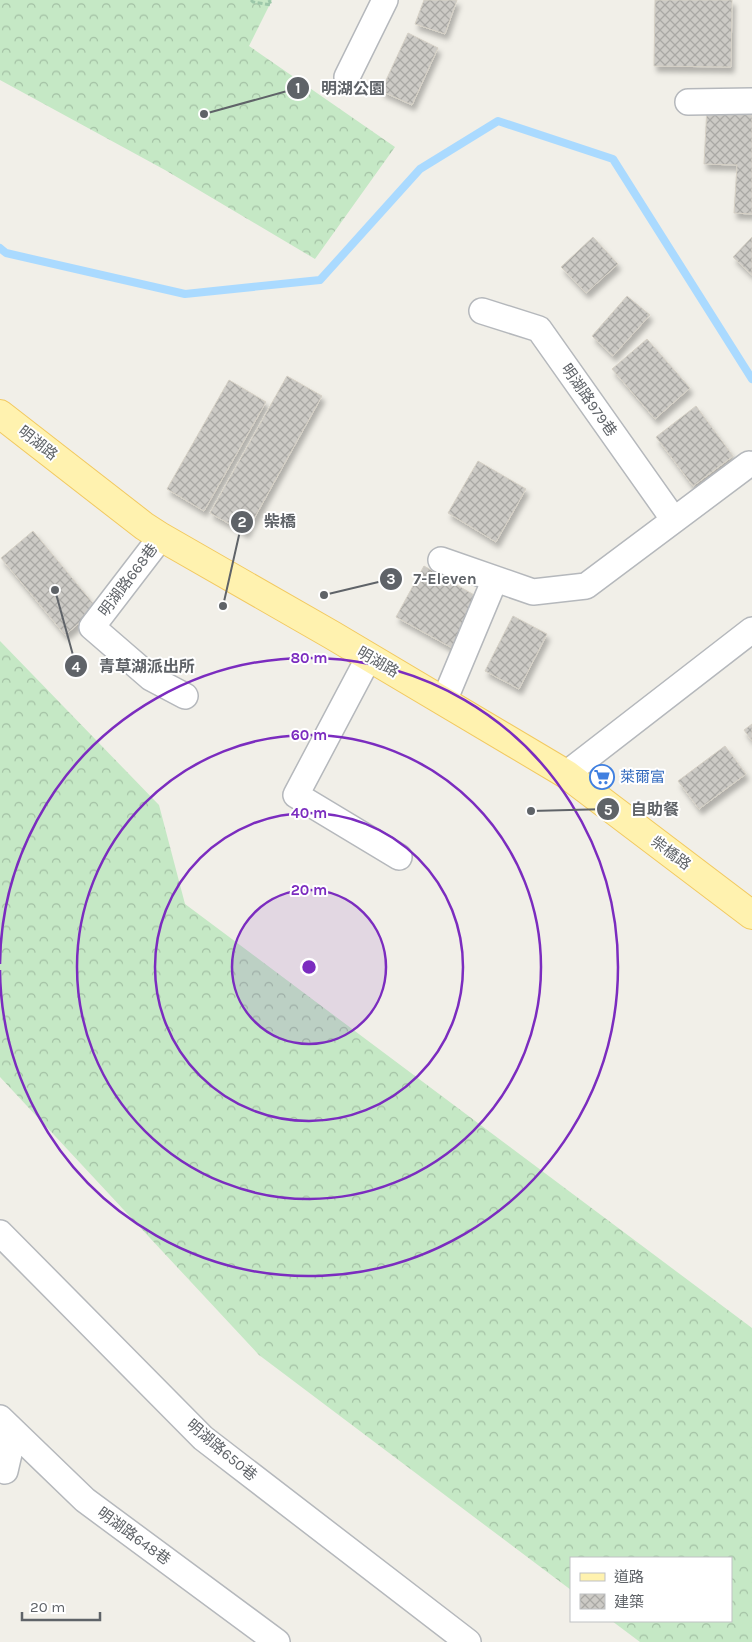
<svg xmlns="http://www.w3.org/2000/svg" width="752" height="1642" viewBox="0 0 752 1642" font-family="Karla,'Noto Sans TC',sans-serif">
	<defs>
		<pattern id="forest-crowns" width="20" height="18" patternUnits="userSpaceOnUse" patternTransform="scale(1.25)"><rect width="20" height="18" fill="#c5e8c5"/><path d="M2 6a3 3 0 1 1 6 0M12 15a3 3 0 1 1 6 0" fill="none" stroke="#a3c0a4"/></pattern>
		<pattern id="building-cross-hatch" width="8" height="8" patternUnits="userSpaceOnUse" patternTransform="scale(1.25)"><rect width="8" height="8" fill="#cccac5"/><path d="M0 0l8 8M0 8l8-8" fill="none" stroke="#a9a8a4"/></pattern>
		<filter id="shadow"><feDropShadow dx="3" dy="5.5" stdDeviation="2.5" flood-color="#0004"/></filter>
	</defs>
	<rect width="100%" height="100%" fill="#f1efe8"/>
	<path fill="url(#forest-crowns)" d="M0 0H272L249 46 395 147 315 259 165 170 0 80Z
		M0 641 159 805 185 904 752 1328V1642H640L612 1621H731V1558H571V1590L259 1355 0 1077Z"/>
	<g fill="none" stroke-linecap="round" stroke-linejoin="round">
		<path stroke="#aadaff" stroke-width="8" d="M0 248 6 253 185 294 320 280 420 169 498 121 613 159 752 379"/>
	</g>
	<path fill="url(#building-cross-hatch)" stroke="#d6d1c6" filter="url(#shadow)" d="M424 0H457L445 34 415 24Z
		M655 0H732L731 67 654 66Z
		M408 33 438 48 412 105 381 91Z
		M707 106 752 108V214L734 213 737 165 704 164Z
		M593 237 618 264 586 293 561 267Z
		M752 237V275L733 257Z
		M627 296 650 315 613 356 592 336Z
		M647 339 690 388 655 419 612 369Z
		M287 376 322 396 246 533 210 513Z
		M229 380 266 402 204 511 167 489Z
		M696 406 733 456 693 486 656 437Z
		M478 461 526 489 496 542 448 513Z
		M33 531 97 608 65 635 1 558Z
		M424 566 481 599 454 649 396 617Z
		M513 616 547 634 519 689 485 671Z
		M752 724V741L744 730Z
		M725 746 746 774 699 809 678 781Z"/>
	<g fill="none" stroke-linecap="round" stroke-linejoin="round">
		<defs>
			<path id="minor" d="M347 77 385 0
				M688 102 752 101
				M482 311 539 329 674 520
				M161 537 92 627 151 678 185 696
				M441 560 533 592 586 586 749 464
				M369 657 296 795 399 857
				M444 701 495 579
				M566 774 752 630
				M0 1233 203 1438 468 1642
				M0 1418 85 1500 277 1642
				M0 1433 14 1432 5 1471"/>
			<path id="major" d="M0 414 144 526 161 537 332 635 566 774 752 915"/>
		</defs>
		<use href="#minor" stroke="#b5b8bc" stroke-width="28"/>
		<use href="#major" stroke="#f2c960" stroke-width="30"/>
		<path stroke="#9cc7a9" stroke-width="3" stroke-dasharray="5 2.5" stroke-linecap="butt" d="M251 0 253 2 271 5 269 0"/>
		<use href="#minor" stroke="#fff" stroke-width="25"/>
		<use href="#major" stroke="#fff2af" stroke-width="28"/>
	</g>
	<circle cx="309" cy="967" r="77" fill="#7b2cbf" fill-opacity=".12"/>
	<g fill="none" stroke="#7b2cbf" stroke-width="2.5">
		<circle cx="309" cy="967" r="77"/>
		<circle cx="309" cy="967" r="154"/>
		<circle cx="309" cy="967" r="232"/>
		<path d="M0 964A309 309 0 1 1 0 970"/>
	</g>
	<defs>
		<symbol id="supermarket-ring" viewBox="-11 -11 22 22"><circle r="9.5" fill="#fff" stroke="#3f7fe0" stroke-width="1.5"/><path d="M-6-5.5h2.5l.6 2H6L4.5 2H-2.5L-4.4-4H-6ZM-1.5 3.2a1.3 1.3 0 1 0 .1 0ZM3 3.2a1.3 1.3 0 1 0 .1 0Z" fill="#3f7fe0"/></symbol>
	</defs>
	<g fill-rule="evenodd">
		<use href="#supermarket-ring" x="588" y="763" width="28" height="28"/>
	</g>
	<g text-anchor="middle" stroke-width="4" stroke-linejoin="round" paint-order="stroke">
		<g font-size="15" fill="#5f6368" stroke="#fff">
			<text transform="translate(589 400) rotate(55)" y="5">明湖路979巷</text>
			<text transform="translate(38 443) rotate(38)" y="5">明湖路</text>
			<text transform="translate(128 580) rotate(-53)" y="5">明湖路668巷</text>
			<text transform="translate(378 662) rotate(30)" y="5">明湖路</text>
			<text transform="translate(671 853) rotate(37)" y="5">柴橋路</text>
			<text transform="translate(222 1450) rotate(40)" y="5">明湖路650巷</text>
			<text transform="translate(134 1536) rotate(36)" y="5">明湖路648巷</text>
		</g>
		<g font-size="15" fill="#366cbe" stroke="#fff" text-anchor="start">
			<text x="620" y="782">萊爾富</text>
		</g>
	</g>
	<circle cx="309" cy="967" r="8" fill="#7b2cbf" stroke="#fff" stroke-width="2.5"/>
	<g font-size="15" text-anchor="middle" font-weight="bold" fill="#7b2cbf" stroke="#fff" stroke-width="4" stroke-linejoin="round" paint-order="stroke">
		<text x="309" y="663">80 m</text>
		<text x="309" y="740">60 m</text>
		<text x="309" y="818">40 m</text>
		<text x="309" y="895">20 m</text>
	</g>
	<path fill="none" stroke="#5f6368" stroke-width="2" d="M204 114L298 88M223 606L242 522M324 595L391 579M55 590L76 666M531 811L608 809"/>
	<g fill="#5f6368" stroke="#fff" stroke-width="2">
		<circle cx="204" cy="114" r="5"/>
		<circle cx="223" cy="606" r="5"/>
		<circle cx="324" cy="595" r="5"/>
		<circle cx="55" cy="590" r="5"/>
		<circle cx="531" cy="811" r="5"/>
		<circle cx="298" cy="88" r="12"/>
		<circle cx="242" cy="522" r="12"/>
		<circle cx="391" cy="579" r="12"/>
		<circle cx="76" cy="666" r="12"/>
		<circle cx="608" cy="809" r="12"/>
	</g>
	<g font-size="15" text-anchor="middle" font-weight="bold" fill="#fff">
		<text x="298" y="93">1</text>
		<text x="242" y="527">2</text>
		<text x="391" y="584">3</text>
		<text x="76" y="672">4</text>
		<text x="608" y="815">5</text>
	</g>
	<g font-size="16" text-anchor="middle" font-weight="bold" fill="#5f6368" stroke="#fff" stroke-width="4" stroke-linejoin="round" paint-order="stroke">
		<text x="353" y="94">明湖公園</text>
		<text x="280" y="527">柴橋</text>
		<text x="445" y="584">7-Eleven</text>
		<text x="147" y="672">青草湖派出所</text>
		<text x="655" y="815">自助餐</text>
	</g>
	<rect x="570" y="1557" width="162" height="65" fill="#ffffff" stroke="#bfc1c3"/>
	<rect x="580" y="1573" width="25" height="8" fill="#fff2af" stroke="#bfc1c3"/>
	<text x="614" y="1582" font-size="15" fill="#5f6368">道路</text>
	<rect x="580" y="1594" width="25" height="15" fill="url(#building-cross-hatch)" stroke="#bfc1c3"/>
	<text x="614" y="1607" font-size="15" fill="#5f6368">建築</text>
	<path d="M22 1612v8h78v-8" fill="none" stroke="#5f6368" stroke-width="2.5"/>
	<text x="30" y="1612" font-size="15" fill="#5f6368" stroke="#ffffff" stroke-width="4" paint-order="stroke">20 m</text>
</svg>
